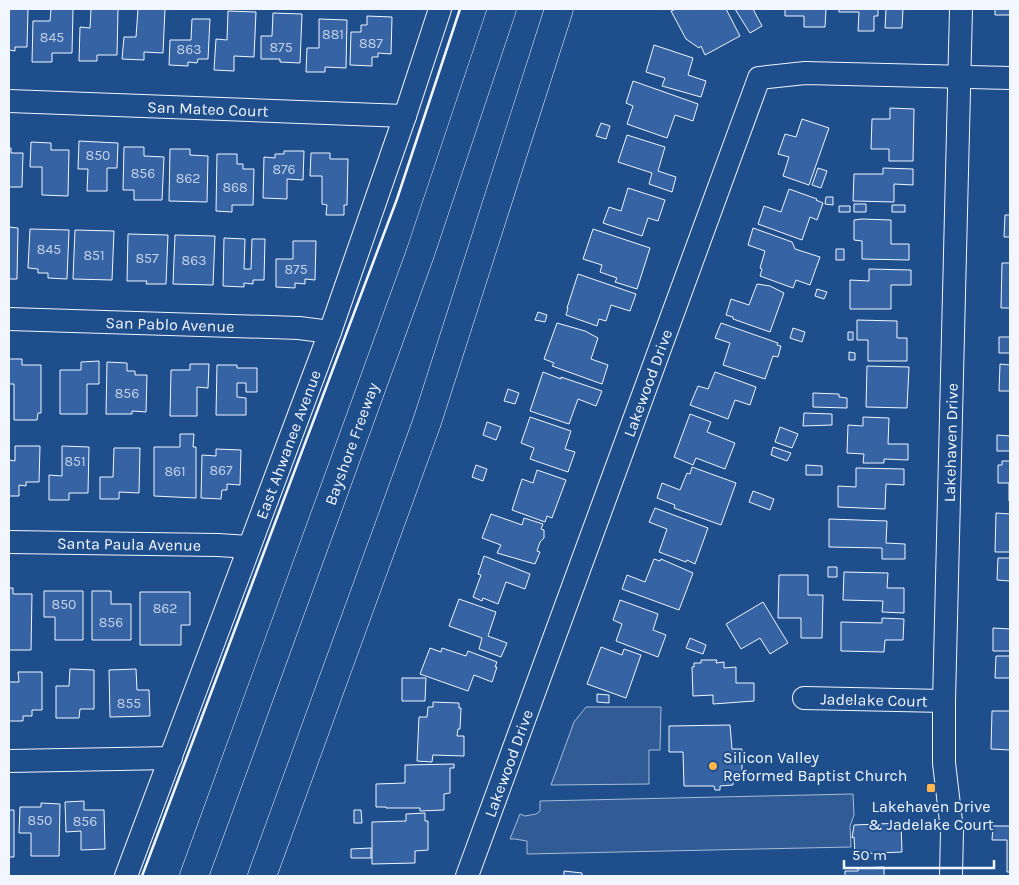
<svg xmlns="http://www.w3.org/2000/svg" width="1019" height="885" viewBox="0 0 1019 885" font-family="Karla,sans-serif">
	<rect width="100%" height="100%" fill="#1f4e8c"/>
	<path fill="#305b95" stroke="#a8bbd7" d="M586 707H661L660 750H649V784L551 785 574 722Z
		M853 794 854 815 850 826 851 847 527 854V841L515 839H510L520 814 525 816 536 814 540 811V801Z"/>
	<path fill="#3563a3" stroke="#f2f6ff" d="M9 9H28L27 47H15V51L9 50Z
		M51 9H73L72 53H52V62H32L33 21H50Z
		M91 9H118L117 55H97V61H79L80 27 90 28Z
		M138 9H165L163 53 144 52V60L122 59 124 37H136Z
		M676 9H726L740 36 705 55 701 46 699 48 686 39 671 11Z
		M735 9H753L762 26 750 33Z
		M785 9H826L825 27H804V16H785Z
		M839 9H878V16H874V31H858L859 12H839Z
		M886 9H926H903L902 28H885Z
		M995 9H1010V15H995Z
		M228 11 256 12 254 57 234 56V71L214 70 216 39 227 40Z
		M273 13 302 14 300 63 280 62V59H261V36H272Z
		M367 16 392 17 391 54 378 53V57H372V66L350 65 351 32H361V25H367Z
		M192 19H210L208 59H198L197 63 188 62V66L169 65 170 40H191Z
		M319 19 347 20 346 68 325 67V72H306L307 48H319Z
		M654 45 693 58 688 75 706 81 701 97 662 86 665 78 646 72Z
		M633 81 698 104 693 121 675 115 667 138 627 124 633 106 626 103Z
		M890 108 914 109 913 161H889V149H871L872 119H890Z
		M802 119 829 128 809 185 783 176 789 157 778 154 785 134 796 137Z
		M601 123 610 126 606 139 596 136Z
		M627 135 665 147 658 171 676 177 672 192 649 184 652 173 618 162Z
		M79 141 118 143 117 168H107V191H87L88 169H78Z
		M31 142 51 143V150H69L68 196 42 195V167H30Z
		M124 147H144V156L164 157 162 200H134V190H123Z
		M9 148H11V153H23L22 187H9Z
		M170 149H190V155L208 156 207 202 169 201Z
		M284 151H304L303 180 287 179V199L263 198 264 157 275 158V154H284Z
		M311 153H330V159H348L347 205H344V215H326L327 205 322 204V176H310Z
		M217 154H237V164H243V169H254L253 205H232V212L216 211Z
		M818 168 827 171 821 188 812 185Z
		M883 168 913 169V185L894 184V202L853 201 854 174H883Z
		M628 188 665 200 658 221 648 218 642 236 603 223 609 207 621 211Z
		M789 189 817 199 816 200 823 203 817 220 810 217 802 240 758 224 764 206 781 212Z
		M826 197H833V205L825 204Z
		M854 204H866V212H854Z
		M892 205H905V212H892Z
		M839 206H850V212H839Z
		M1005 215H1010V237H1004Z
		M862 219 891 220V244H909V260L862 259V241L854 240V220Z
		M9 227 18 228 17 279H9Z
		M753 228 792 242 795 249 820 257 810 285 796 280 793 288 760 276 762 269 760 268 765 251 748 245Z
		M30 229 69 230 67 279 48 278V273H38V269L28 268Z
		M593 229 650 248 637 289 615 282 617 278 600 272 602 265 583 259Z
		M75 230 114 231 112 280 73 279Z
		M128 234 168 235 166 284H146L147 281H127Z
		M175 235 215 236 213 285 173 284Z
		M224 238 245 239 244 269H251L252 239H265L264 280H253V284L244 283V287L223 286Z
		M293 241H316L315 280 305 279V284L295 283V288L276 287V259H293Z
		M836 249H844V260H836Z
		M1002 263H1010V308H1001Z
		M869 269 911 270V285H891V309H850V280L869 281Z
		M578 274 636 294 630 311 611 305 606 321 599 319 597 326 566 315 568 308H567Z
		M757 284 770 286 784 293 770 332 733 319V317L726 315 731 299 749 305Z
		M817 289 827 292 824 299 815 296Z
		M538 312 547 315 545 322 535 320Z
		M857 320 897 321V338H907V361H868V340H857Z
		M557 323 585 331 598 338 591 359 608 365 602 384 552 366 554 363 544 359Z
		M721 323 778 343 777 345 781 346 778 357 773 356 765 379 723 365 730 343 715 338Z
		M793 328 805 332 802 342 790 338Z
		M848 332H853V340H848Z
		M999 337H1010V353H999Z
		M849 352 855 353V360H849Z
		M9 359H22V365H41V413H38L37 420H14V384H9Z
		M99 361V384H87V414H60V370H81V362Z
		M107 362 127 363V371H135V375H147L146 412 132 411V414H106Z
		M190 364H209L208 388 197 387V416H170L171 370H190Z
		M1000 364 1010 365V391H999Z
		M217 365H237V368H257V392H246V383H237V397L246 398V415H216Z
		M867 366 909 367 907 408 866 407Z
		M543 372 561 379V377L602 391 596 406 578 399 569 424 530 411Z
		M715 372 756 387 750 405 735 400 728 419 690 405 698 386 708 389Z
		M508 389 519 393 515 404 504 401Z
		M813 393 839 394V397L847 398V408L813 407Z
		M804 413 832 414V425L803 426Z
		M690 414 711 422 707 432 735 443 725 469 696 458 693 465 674 457Z
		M530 417 571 431 565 449 575 452 568 472 530 459 534 448 521 443Z
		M863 417 889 418 888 444H908V460L884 459V463H863L864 454 847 453 848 425 863 426Z
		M487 422 501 427 496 440 483 435Z
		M780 427 798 434 792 448 775 442Z
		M180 434H194L193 447H196V498L154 496V447H180Z
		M997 435 1010 436V451H997Z
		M15 446H40L39 482H26V486L19 485V496H9V460L15 461Z
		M62 446 89 447 88 493H69V500H49V475L62 476Z
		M773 447 791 453 787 461 771 455Z
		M114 448H140L139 493 119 492V499H100V477H113Z
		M216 449 241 450 240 485 227 484V490H222L221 499 201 498 202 455 216 456Z
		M1002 461H1010V501H1009V483H998V465H1002Z
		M476 465 487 469 483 481 472 477Z
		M806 465 822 466V475H806Z
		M692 467 736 483 721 525 674 508 675 505 657 498 662 483 680 490 687 473 690 474Z
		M856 468 904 469V485L886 484 885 509 838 507V486L856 487Z
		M537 470 566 480 552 518 547 516 545 522 512 510 522 479 533 483Z
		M753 491 774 499 770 510 749 502Z
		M655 508 708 528 695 564 687 560 686 562 659 552 667 529 649 522Z
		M996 513 1010 514V552H995Z
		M491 514 522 525 524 518 543 524 541 529 544 530V538L540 542 537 551 540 552 535 564 497 553 501 545 482 538Z
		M829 519 887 521 886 543 905 544V559H882V548L829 547Z
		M484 556 530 574 525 589 506 582 498 604 483 598 482 601 473 597 481 575 478 574Z
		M998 558H1010V581L997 580Z
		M654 559 660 561 661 559 693 573 679 610 622 589 627 575 645 582Z
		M828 567H837V577H828Z
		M844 572 888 573 887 588H904V613L882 612 883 601 843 600Z
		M779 575H808V595H823L822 638H801V618H778Z
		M9 588H13V594H32L31 650H9Z
		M44 591H83V640H55V617H44Z
		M92 591H111V604H131V640H92Z
		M140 592H190V625H181V645H140Z
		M459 599 496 612 488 636 507 643 501 657 479 649 482 638 449 626Z
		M620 600 658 614 653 630 666 635 658 657 616 641 622 624 613 620Z
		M763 602 788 643 770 654 760 638 741 649 726 624Z
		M882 618 904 619 903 640H885L884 652 841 651V622L882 623Z
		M993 628 1010 629V651H993Z
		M690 638 706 645 703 654 686 648Z
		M601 647 622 655 624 649 641 655 626 698 587 684Z
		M430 648 441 652 442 648 466 656 468 651 497 662 495 667H497L492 682 474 675 468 691 420 674Z
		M996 656H1010V678H995Z
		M701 660H717L716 663 724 662V668L736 667V683H754V701L713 704V695L693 696 692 667H694V663H701Z
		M70 669 94 670V709H80L79 718H56V686H69Z
		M136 669 137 690H149L150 716 110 717 109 670Z
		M18 672H42V710H32V716H23V721H9V682H19Z
		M402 678H426L425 701H402Z
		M597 694 609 695V703L597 702Z
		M433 702 459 703V708H461L460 729H458L457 736H464V756L433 755 432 762 417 761 419 717H427L428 707H433Z
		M992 711H1010V750L991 749Z
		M730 725 732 749H742V779H733V785L720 786V790H715L714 786H684L683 752H669V726Z
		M454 764V768H450V793L444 794V810L420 811V808H386V807H376V784L405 783V765Z
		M84 801V810H104L105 849 81 850V831L66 832 65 802Z
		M41 803 60 804 59 856H31V833H19L20 807H41Z
		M9 810H14V857H9Z
		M354 810H361L362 823H354Z
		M425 813V821H428V850L415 851V863L372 864V822L406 821V814Z
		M901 823 902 852 855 854 854 837 852 838 854 825Z
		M993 826H1010V872H1007V840H992Z
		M371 848V858H351V849Z
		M884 867V876H845V871H858V868Z
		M564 871 582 873V876H564Z"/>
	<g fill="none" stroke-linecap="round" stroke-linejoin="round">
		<defs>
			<g id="minor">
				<path id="s1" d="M9 101 405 116"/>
				<path id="s2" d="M9 319 299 328 330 332"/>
				<path id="s3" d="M9 542 218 545 249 547"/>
				<path id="s4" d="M804 698 944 701"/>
				<path d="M9 761 171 758"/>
				<path id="s5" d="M126 876 330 332 405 116 440 9"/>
				<path id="s6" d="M467 876 759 78 805 73 1010 78"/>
				<path id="s7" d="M951 876 952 830 944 763V701L961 9"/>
			</g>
			<g id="highway">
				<path id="s8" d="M194 876 420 254 502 9"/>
				<path d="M262 876 427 422 559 9"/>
			</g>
		</defs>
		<use href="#minor" stroke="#f2f6ff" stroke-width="24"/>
		<use href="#highway" stroke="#f2f6ff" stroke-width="29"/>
		<use href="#minor" stroke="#1f4e8c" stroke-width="22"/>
		<use href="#highway" stroke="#1f4e8c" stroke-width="28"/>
		<path stroke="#f2f6ff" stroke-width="2.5" d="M142 876 397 199 460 9"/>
	</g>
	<g fill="#ffb74d" stroke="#1f4e8c" stroke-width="2">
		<circle cx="713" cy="766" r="5"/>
		<rect x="926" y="783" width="10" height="10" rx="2.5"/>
	</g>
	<g text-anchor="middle" stroke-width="4" stroke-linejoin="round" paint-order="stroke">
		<g font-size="14" fill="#c3d1e8">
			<text x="333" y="39">881</text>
			<text x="52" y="42">845</text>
			<text x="371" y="48">887</text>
			<text x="281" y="52">875</text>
			<text x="189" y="54">863</text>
			<text x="98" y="160">850</text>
			<text x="284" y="174">876</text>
			<text x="143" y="178">856</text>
			<text x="188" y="183">862</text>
			<text x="235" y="192">868</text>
			<text x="49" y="254">845</text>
			<text x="94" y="260">851</text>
			<text x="147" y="263">857</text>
			<text x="194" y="265">863</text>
			<text x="296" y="274">875</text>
			<text x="127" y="398">856</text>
			<text x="75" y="466">851</text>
			<text x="221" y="475">867</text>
			<text x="175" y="476">861</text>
			<text x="64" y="609">850</text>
			<text x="165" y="613">862</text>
			<text x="111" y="627">856</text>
			<text x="129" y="708">855</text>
			<text x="40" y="825">850</text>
			<text x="85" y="826">856</text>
		</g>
		<g font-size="16" fill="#f2f6ff" stroke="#1f4e8c">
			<text dy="6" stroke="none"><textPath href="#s1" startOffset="199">San Mateo Court</textPath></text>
			<text dy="6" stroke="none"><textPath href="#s2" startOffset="161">San Pablo Avenue</textPath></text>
			<text dy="6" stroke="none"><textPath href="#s6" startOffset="525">Lakewood Drive</textPath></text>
			<text dy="6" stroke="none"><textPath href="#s7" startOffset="434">Lakehaven Drive</textPath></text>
			<text dy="6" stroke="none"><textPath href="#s5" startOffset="461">East Ahwanee Avenue</textPath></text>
			<text dy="6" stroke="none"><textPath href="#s8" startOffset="460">Bayshore Freeway</textPath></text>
			<text dy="6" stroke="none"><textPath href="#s3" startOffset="120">Santa Paula Avenue</textPath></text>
			<text dy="6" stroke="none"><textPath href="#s4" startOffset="70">Jadelake Court</textPath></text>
			<text dy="6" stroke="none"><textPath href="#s6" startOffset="120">Lakewood Drive</textPath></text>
		</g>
		<g font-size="16" fill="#f2f6ff" stroke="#1f4e8c" text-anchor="start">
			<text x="723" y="763">Silicon Valley<tspan x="723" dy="18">Reformed Baptist Church</tspan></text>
			<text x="931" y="812" text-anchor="middle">Lakehaven Drive<tspan x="931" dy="18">&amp; Jadelake Court</tspan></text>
		</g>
	</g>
	<rect width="1019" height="885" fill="none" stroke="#f2f6ff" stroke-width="20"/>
	<path d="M844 860v8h150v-8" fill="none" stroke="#f2f6ff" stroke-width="2.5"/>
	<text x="852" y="860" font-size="15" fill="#f2f6ff" stroke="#1f4e8c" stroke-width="4" paint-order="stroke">50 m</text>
</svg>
